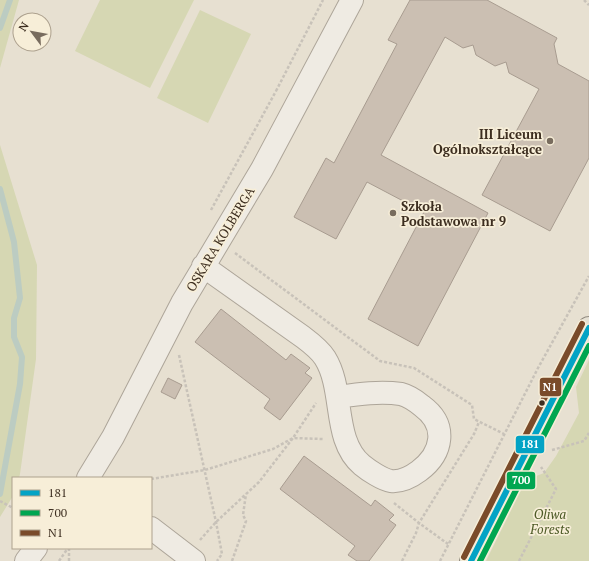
<svg xmlns="http://www.w3.org/2000/svg" width="589" height="561" viewBox="0 0 589 561" font-family="'PT Serif',serif">
	<rect width="100%" height="100%" fill="#e7e0d1"/>
	<path fill="#d6d7b3" d="M0 0H19L0 68Z
		M100 0H194L150 88 75 51Z
		M200 10 251 34 208 123 157 98Z
		M0 145 37 265 36 359 20 474 19 478H13V496L0 517Z
		M589 360V561H486L526 480 544 473 556 456 579 413 576 387Z"/>
	<g fill="none" stroke-linecap="round" stroke-linejoin="round">
		<path stroke="#bcccc2" stroke-width="6" d="M0 28 10 0
			M0 189 14 242 20 298 14 318V337L22 357 20 384 0 494"/>
	</g>
	<path fill="#cbbfb2" stroke="#a89c90" d="M410 0H487L557 38 554 44 558 64 589 81V158L550 231 482 195 539 89 509 73 506 62 495 66 476 55 473 45 463 48 445 37 381 155 488 213 418 346 368 319 424 212 367 182 336 239 294 217 326 158 334 163 397 44 388 40Z
		M221 309 286 360 291 354 310 368 305 373 312 378 280 420 264 408 270 399 195 342Z
		M168 378 182 385 175 399 161 392Z
		M304 456 371 506 375 500 394 515 389 520 396 525 369 561H357L348 555 355 546 280 489Z"/>
	<g fill="none" stroke-linecap="round" stroke-linejoin="round">
		<defs>
			<path id="minor" d="M203 266 303 337C311 343 320 350 325 358 345 390 332 440 362 465 368 470 383 480 391 481 401 482 411 477 419 471 443 453 448 425 422 406 416 401 409 396 401 394 380 391 359 394 338 397
				M88 478 113 437 182 303 262 169 352 0
				M151 528 194 561
				M26 561 36 548"/>
			<path id="major" d="M471 561 589 328"/>
		</defs>
		<use href="#minor" stroke="#ada599" stroke-width="24"/>
		<use href="#major" stroke="#928b80" stroke-width="24"/>
		<path stroke="#c8c2b9" stroke-width="2.5" stroke-dasharray="3 2" stroke-linecap="butt" d="M584 0 589 5
			M276 91 323 0
			M211 210 276 91
			M235 253 380 361 414 368 472 405 474 419 504 434
			M179 355 216 522 222 554 217 561
			M552 450 584 441 589 433
			M151 479 205 470 273 449 293 438 316 403
			M0 501 13 508
			M394 503 419 523 448 544
			M200 540 216 522 259 482 293 438 323 439
			M69 548V561
			M59 561 68 548
			M232 561 246 521 243 515 246 494
			M402 561 416 533 419 523 474 434 479 422
			M440 561 538 368 589 276
			M519 561 556 489 541 467"/>
		<use href="#minor" stroke="#efebe3" stroke-width="22"/>
		<use href="#major" stroke="#e6e1d4" stroke-width="22"/>
		<defs>
			<path id="bus-1" d="M471 561 589 328"/>
			<path id="bus-2" d="M480 561 589 346"/>
			<path id="bus-3" d="M464 557 582 324"/>
		</defs>
		<use href="#bus-1" stroke="#f7eed8" stroke-width="9"/>
		<use href="#bus-2" stroke="#f7eed8" stroke-width="9"/>
		<use href="#bus-3" stroke="#f7eed8" stroke-width="9"/>
		<use href="#bus-1" stroke="#03a3c5" stroke-width="6"/>
		<use href="#bus-2" stroke="#00a651" stroke-width="6"/>
		<use href="#bus-3" stroke="#7a4b2a" stroke-width="6"/>
	</g>
	<g fill="#786c5e" stroke="#f7eed8" stroke-width="1.5">
		<circle cx="550" cy="141" r="4"/>
		<circle cx="393" cy="213" r="4"/>
	</g>
	<circle fill="#3d2e20" stroke="#f7eed8" stroke-width="1.5" cx="542" cy="403" r="3.5"/>
	<g text-anchor="middle" stroke-width="3.5" stroke-linejoin="round" paint-order="stroke">
		<g font-size="13" font-weight="bold" fill="#3d2e20" stroke="#f7eed8" text-anchor="end">
			<text x="542" y="139">III Liceum<tspan x="542" dy="15">Ogólnokształcące</tspan></text>
			<text x="401" y="211" text-anchor="start">Szkoła<tspan x="401" dy="15">Podstawowa nr 9</tspan></text>
		</g>
		<g font-size="13" fill="#3d2e20" stroke="#f7eed8">
			<text transform="translate(220 239) rotate(-59)" y="5">OSKARA KOLBERGA</text>
		</g>
		<g font-size="13" font-style="italic" fill="#4d5a26" stroke="#f7eed8">
			<text x="550" y="519">Oliwa<tspan x="550" dy="15">Forests</tspan></text>
		</g>
	</g>
	<g stroke="#f7eed8" stroke-width="1.5">
		<rect x="539" y="377" width="23" height="20" rx="4" fill="#7a4b2a"/>
		<rect x="515" y="435" width="30" height="19" rx="4" fill="#03a3c5"/>
		<rect x="506" y="471" width="30" height="19" rx="4" fill="#00a651"/>
	</g>
	<g font-size="11" text-anchor="middle" font-weight="bold" fill="#fff">
		<text x="550" y="391">N1</text>
		<text x="530" y="448">181</text>
		<text x="521" y="484">700</text>
	</g>
	<rect x="12" y="477" width="140" height="72" fill="#f7eed8" stroke="#ada18e"/>
	<rect x="20" y="490" width="20" height="6" fill="#03a3c5" stroke="#ada18e"/>
	<text x="48" y="497" font-size="12" fill="#3d2e20">181</text>
	<rect x="20" y="510" width="20" height="6" fill="#00a651" stroke="#ada18e"/>
	<text x="48" y="517" font-size="12" fill="#3d2e20">700</text>
	<rect x="20" y="530" width="20" height="6" fill="#7a4b2a" stroke="#ada18e"/>
	<text x="48" y="537" font-size="12" fill="#3d2e20">N1</text>
	<g transform="translate(32 32) rotate(302)"><circle r="19" fill="#f7eed8" stroke="#ada18e"/>
	<path d="M0-3L7 15L0 10L-7 15Z" fill="#786c5e"/>
	<text y="-6" font-size="11" font-weight="bold" text-anchor="middle" fill="#3d2e20">N</text>
	</g>
</svg>
